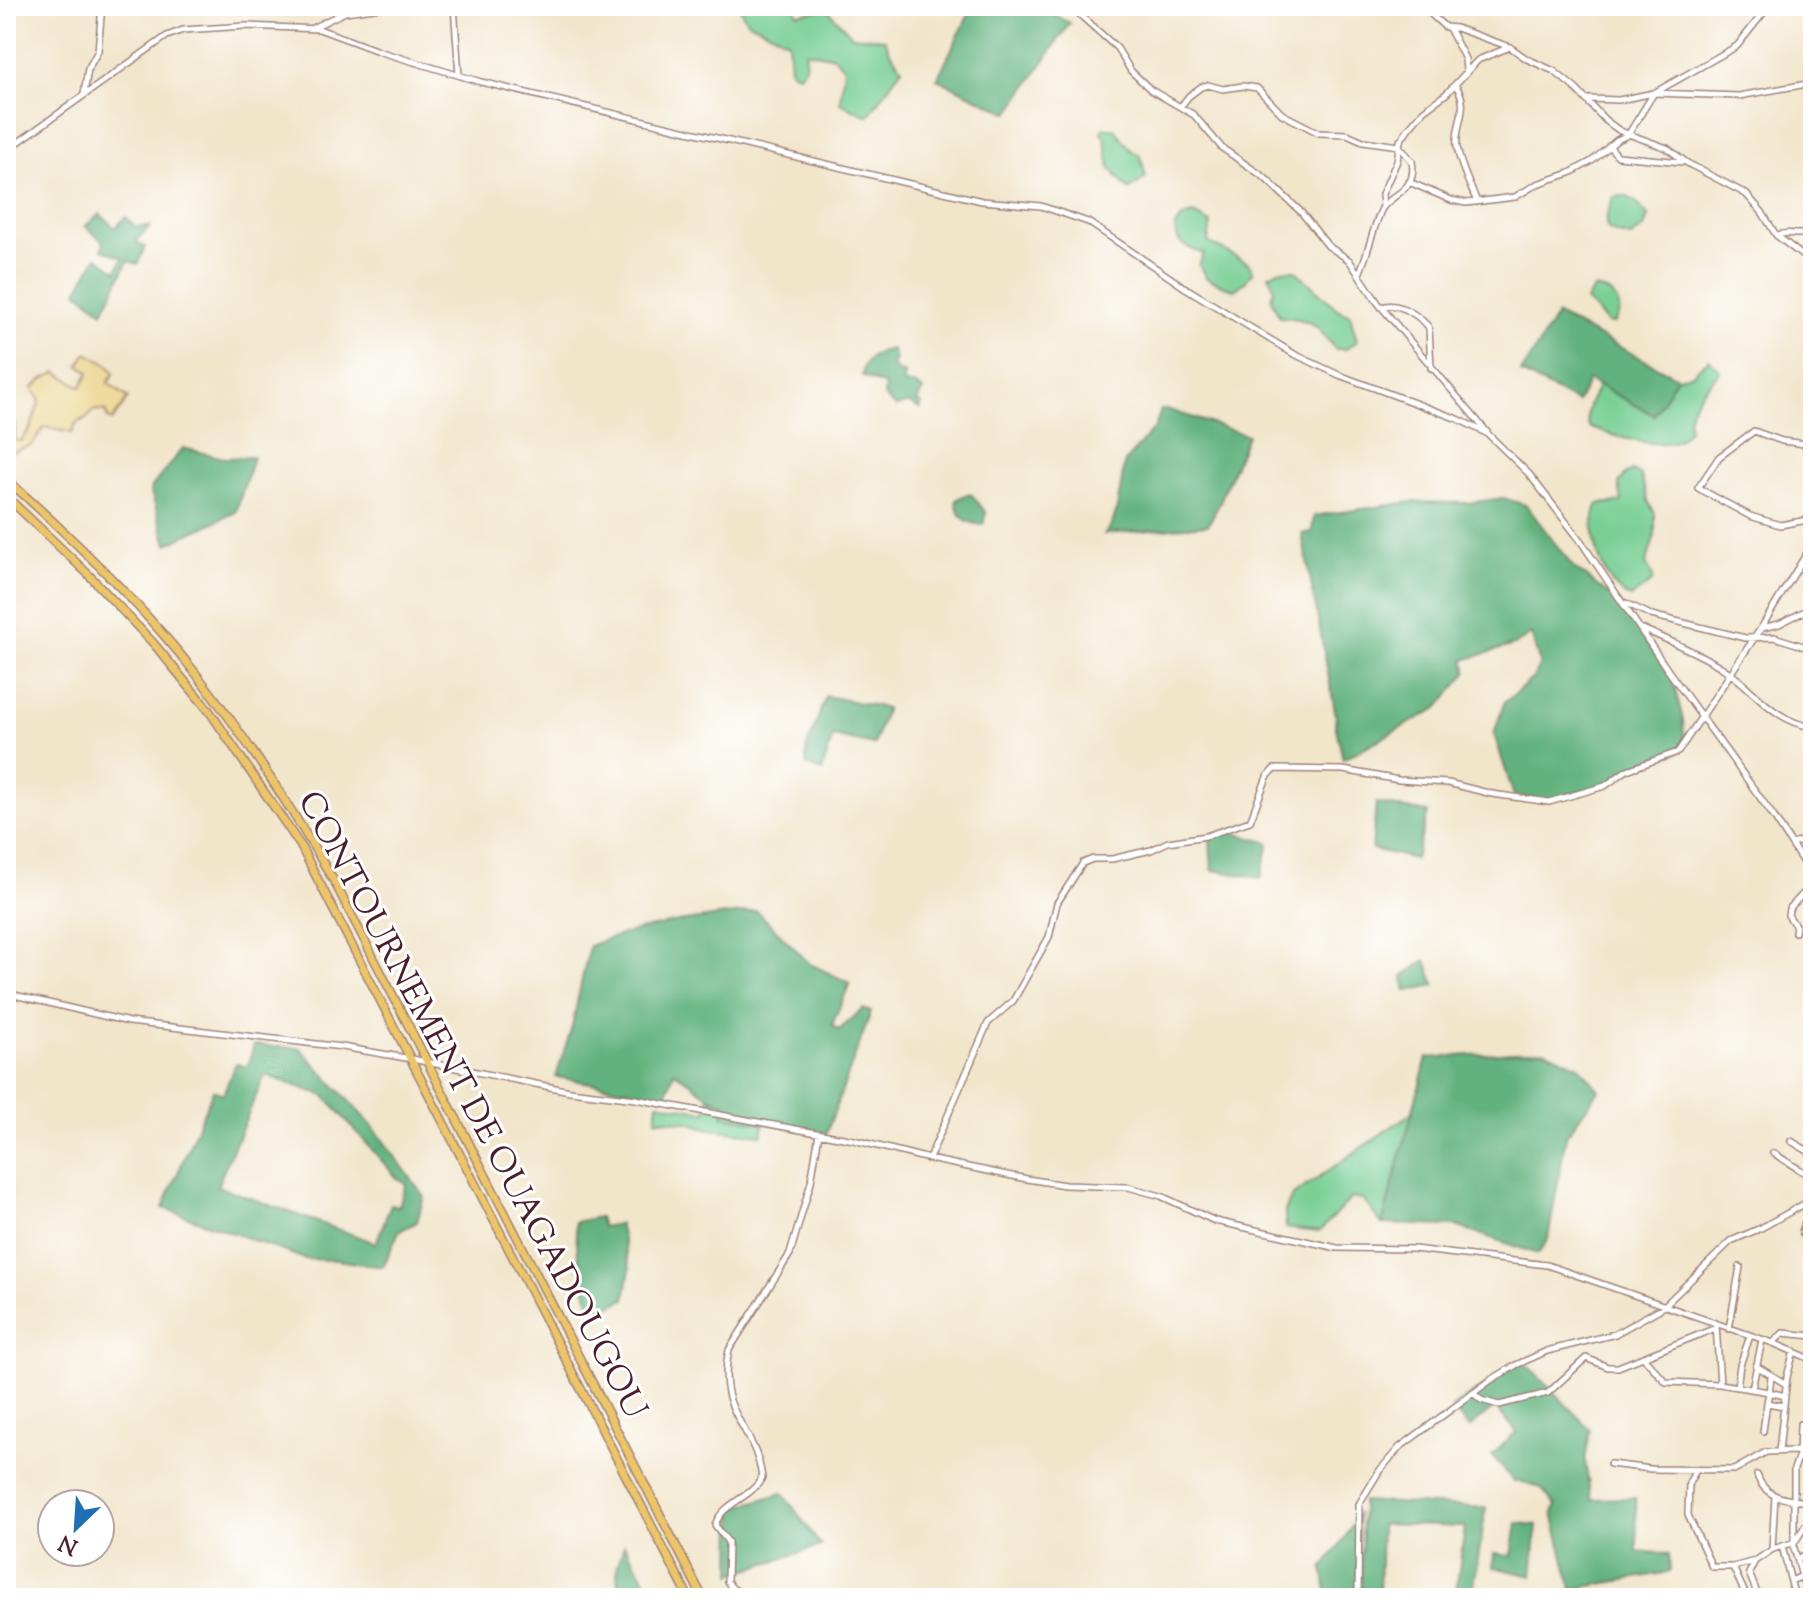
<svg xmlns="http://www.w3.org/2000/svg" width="1819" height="1604" viewBox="0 0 1819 1604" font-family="'Sorts Mill Goudy',serif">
	<rect width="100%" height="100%" fill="#fff"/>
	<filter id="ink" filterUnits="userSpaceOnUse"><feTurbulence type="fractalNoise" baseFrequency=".0125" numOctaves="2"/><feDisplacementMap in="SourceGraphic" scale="16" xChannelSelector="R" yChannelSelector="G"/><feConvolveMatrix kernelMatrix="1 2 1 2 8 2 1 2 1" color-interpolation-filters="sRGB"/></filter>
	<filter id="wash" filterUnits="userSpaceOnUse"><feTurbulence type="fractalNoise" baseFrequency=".006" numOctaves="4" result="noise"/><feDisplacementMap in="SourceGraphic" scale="32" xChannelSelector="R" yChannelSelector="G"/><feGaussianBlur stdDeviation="1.8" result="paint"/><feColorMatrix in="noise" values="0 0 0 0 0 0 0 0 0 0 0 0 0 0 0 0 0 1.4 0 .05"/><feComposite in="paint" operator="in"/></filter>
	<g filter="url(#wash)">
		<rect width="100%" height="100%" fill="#f1e5ca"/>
		<path fill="#79cf94" stroke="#627760" stroke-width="2" d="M738 6H793L798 14 827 9 852 36 885 39 890 52 902 68 868 116 840 103 844 68 835 57 806 51 805 67 799 75 790 70 788 41 747 21Z
			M1104 128H1114L1132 151 1140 155 1146 177 1129 190 1110 168 1105 138 1101 133Z
			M1626 196 1636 202 1648 216 1644 228 1631 237C1609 232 1601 232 1609 209 1611 205 1611 201 1614 197Z
			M1193 214 1211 223 1208 242 1248 263 1253 271 1245 282 1234 290 1206 278 1199 265 1204 254C1188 248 1175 245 1175 226L1183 217Z
			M1279 270H1295L1337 309 1350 315 1357 341 1346 349H1335C1316 325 1312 318 1280 317L1271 299 1274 288 1269 275Z
			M1595 288C1615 292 1627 307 1613 324L1607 323 1586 300Z
			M1709 359 1720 371C1707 388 1684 404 1689 429 1686 433 1683 437 1679 439 1661 451 1609 435 1589 427 1583 413 1592 398 1599 385L1654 415 1677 377 1692 374Z
			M1633 471 1641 476 1648 501 1655 514V535L1646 564 1653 577 1652 582 1631 597C1603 591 1585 527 1598 504L1622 502 1619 484 1625 475Z
			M708 1099 725 1103 723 1115 764 1123 762 1135 710 1129 688 1122 656 1119 658 1103 706 1112Z
			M1413 1112 1382 1224 1363 1200 1351 1198 1319 1232 1286 1228 1285 1211 1292 1196Z"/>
		<path fill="#62b27e" stroke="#566854" stroke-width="2" fill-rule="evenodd" d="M973 6H1039L1070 23 1009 113 937 79Z
			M100 214 115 228 126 217 136 227 150 226 136 242 145 247 138 264 128 261 103 312 77 291 97 257 117 271 123 258 102 249 104 242 85 226Z
			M1557 315 1677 377 1654 415 1589 380 1577 402 1521 373Z
			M892 349 895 360 892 364 897 372 904 373V384H914L923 390 917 401 922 405 920 409 909 403 896 407 884 396 885 386 862 376C863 359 876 351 892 349Z
			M1166 409 1247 435 1219 504 1208 525 1105 534 1112 525 1117 508 1125 462 1155 427 1161 410Z
			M183 448 224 458 253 457 236 512 167 544 150 489Z
			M967 494 972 495 986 513 983 524C967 526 957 515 956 500Z
			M1503 498 1526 505 1573 567 1618 602 1672 677 1683 720 1684 741 1678 752 1626 769 1613 781 1549 801 1514 796 1494 734 1504 703 1533 678 1540 664 1531 634 1514 645 1464 660 1467 673 1438 708 1343 759 1335 724 1336 716 1302 534 1312 532 1314 516 1411 502 1468 503Z
			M826 696 886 708 874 745 833 736 822 771 806 765V750Z
			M1376 803 1428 813 1415 859 1372 849Z
			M1228 831 1269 843 1261 878 1212 870 1210 839Z
			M757 911 810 964 850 983 832 1025 839 1030 863 1009 871 1012 826 1134 723 1116 725 1103C702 1098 695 1082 674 1072L666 1096 556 1077 572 1027 589 946C642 924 700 919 757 911Z
			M1426 960 1435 985 1406 991 1403 976Z
			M254 1045 300 1048 373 1127 424 1196 417 1222 399 1231 383 1267 337 1260 305 1259 163 1208 213 1090 223 1094 236 1063 247 1067ZM265 1075 325 1096 397 1178 406 1184 399 1206 391 1204 376 1243 217 1186Z
			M1544 1050 1579 1066 1599 1090 1566 1136 1548 1239 1538 1254 1456 1226 1382 1224 1427 1058Z
			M599 1217 602 1227 619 1224 630 1268 625 1299 601 1311 591 1307 579 1265 575 1222Z
			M1522 1360 1590 1429 1585 1461 1591 1499 1636 1498 1637 1551 1669 1554 1670 1572 1572 1589 1553 1513 1556 1506 1541 1488 1513 1480 1492 1455 1517 1432 1495 1407 1469 1428 1452 1408Z
			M783 1493 821 1546 732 1574 733 1508Z
			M1362 1501 1486 1508 1472 1598H1455L1465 1527 1381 1524 1379 1598H1361Z
			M1358 1513 1357 1598H1328L1323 1568 1346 1536Z
			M1517 1523 1537 1525 1532 1576 1493 1567 1494 1553 1512 1556Z
			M624 1544 656 1598H619L617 1568Z"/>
		<path fill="#eeda9e" stroke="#9c7c64" stroke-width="2" d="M87 353 108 365 114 373 108 383 128 398 112 421 107 417 106 411 94 410 87 418 76 423 72 433 45 427 32 445 6 454V418L15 424V440L21 441 31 427 40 400 32 389 43 379 57 372 81 387 89 372 79 365Z"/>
	</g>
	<g filter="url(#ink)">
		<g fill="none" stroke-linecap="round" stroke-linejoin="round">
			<defs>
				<path id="minor" d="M454 6 459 75
					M1070 6 1117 48 1131 71 1151 90 1194 115 1222 148 1264 177 1301 212 1328 246 1349 260 1378 303 1487 432
					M1422 6 1445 27 1456 28 1510 47 1527 59 1554 71 1576 89 1605 120 1620 131 1667 148 1687 163 1746 194 1762 212 1776 235 1813 264
					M312 28 345 12 388 6
					M1449 28 1465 59 1466 70
					M1455 85C1472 106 1454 124 1457 147 1460 166 1470 185 1477 202
					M84 94 88 69 98 51 102 6
					M1589 99 1619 100 1654 93 1739 96 1813 83
					M1181 106 1189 96 1201 87 1208 85 1223 89 1243 86 1257 88 1282 114 1319 133 1347 134 1363 141 1399 146 1412 161C1417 189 1397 191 1383 207 1377 214 1366 260 1359 274
					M1609 146 1618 156 1682 162
					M6 151 167 36 183 30 246 26 319 29 381 52 481 82 982 201 1041 206 1088 222 1184 287 1294 354 1339 375 1458 419 1488 434 1529 474 1580 540 1667 669 1772 814 1813 878
					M1409 182 1451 200 1466 203 1515 197 1537 184 1570 173 1592 161 1617 140 1628 135 1654 93 1737 46 1769 6
					M1383 207 1382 194 1397 161 1400 141 1408 129 1424 110 1446 94 1478 60 1510 47
					M1777 235C1790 231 1800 237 1813 232
					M1381 307C1397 301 1415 313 1427 325L1429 328 1431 368
					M1813 445 1782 441 1754 431 1719 457 1698 488 1750 516 1780 525 1813 519
					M1626 603 1651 615 1745 638 1774 637 1813 649
					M1762 628 1779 624 1813 607
					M1643 629C1669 641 1697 652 1721 667 1753 686 1771 721 1813 727
					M1791 844 1813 838
					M1795 932 1796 927 1788 915 1789 909 1813 883
					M6 993 129 1022 342 1047 412 1059 570 1091 636 1099 854 1140 929 1159 1027 1179 1065 1185 1128 1187 1161 1196 1215 1221 1337 1248 1414 1249 1547 1265 1773 1343 1813 1360
					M1791 1141 1813 1154
					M1773 1153 1813 1178
					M929 1159 988 1023 1013 1001 1049 937 1057 903 1083 863 1093 859H1112L1151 850 1168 842 1206 836 1250 821 1267 777 1274 769 1343 770 1399 780 1448 783 1492 794 1549 802 1605 786 1627 770 1678 752 1761 628 1813 543
					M1812 1200 1802 1232 1813 1249
					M1716 1325 1720 1384
					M1729 1329 1740 1267
					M1773 1343 1783 1333 1813 1336
					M1643 1357 1666 1382 1720 1384 1769 1392 1767 1403 1784 1406
					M1756 1366 1786 1384
					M1771 1377 1769 1392 1785 1396
					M1737 1387 1740 1365 1750 1336
					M1752 1389 1762 1340
					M1473 1393 1481 1400 1499 1405 1548 1393 1586 1358 1608 1367H1618L1716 1328
					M1763 1431 1767 1403
					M1779 1451 1787 1377 1794 1351
					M1610 1464 1651 1469 1734 1470 1766 1452 1794 1451 1813 1454
					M1696 1470 1689 1483 1688 1515 1712 1567H1733L1755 1561 1773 1549 1795 1542 1813 1513
					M1757 1475C1765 1500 1790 1500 1813 1502
					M1782 1546 1795 1598
					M1772 1549 1775 1496
					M1798 1559 1813 1550
					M1755 1561 1749 1573 1757 1593 1767 1598
					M1733 1567 1747 1598
					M1791 1581 1813 1571
					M748 1598 731 1587 727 1581 728 1542 715 1525C723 1502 750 1499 762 1478 755 1423 715 1415 729 1350L790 1254 811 1182 819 1133
					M1358 1598 1359 1504 1380 1470 1400 1447 1491 1380 1516 1365 1547 1351 1615 1334 1663 1307 1731 1241 1761 1228 1813 1199
					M1767 1598 1793 1591
					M1808 1598 1794 1548V1469L1799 1455 1800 1424 1813 1423"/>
				<path id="highway" d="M6 479C74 539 141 604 197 675 249 741 293 811 335 883L703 1598
					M6 496 88 574 154 644 210 712 300 845 689 1598"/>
			</defs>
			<use href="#minor" stroke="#9e827a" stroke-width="8"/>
			<use href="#highway" stroke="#9e827a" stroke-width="10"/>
			<use href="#minor" stroke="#fff" stroke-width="5"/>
			<use href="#highway" stroke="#edc569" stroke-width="7"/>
		</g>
	</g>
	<g text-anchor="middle" stroke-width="6" stroke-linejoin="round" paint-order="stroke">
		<g font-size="34" fill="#4a1f2b" stroke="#fff">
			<text transform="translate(474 1104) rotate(62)" y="12">CONTOURNEMENT DE OUAGADOUGOU</text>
		</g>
	</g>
	<rect width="1819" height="1604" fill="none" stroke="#fff" stroke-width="32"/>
	<g transform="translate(76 1528) rotate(205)"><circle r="38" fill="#ffffff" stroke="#b7a5aa" stroke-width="2"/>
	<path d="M0-6L14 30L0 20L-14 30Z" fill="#1f6fb2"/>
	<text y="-12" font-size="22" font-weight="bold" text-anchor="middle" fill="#4a1f2b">N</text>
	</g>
</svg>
